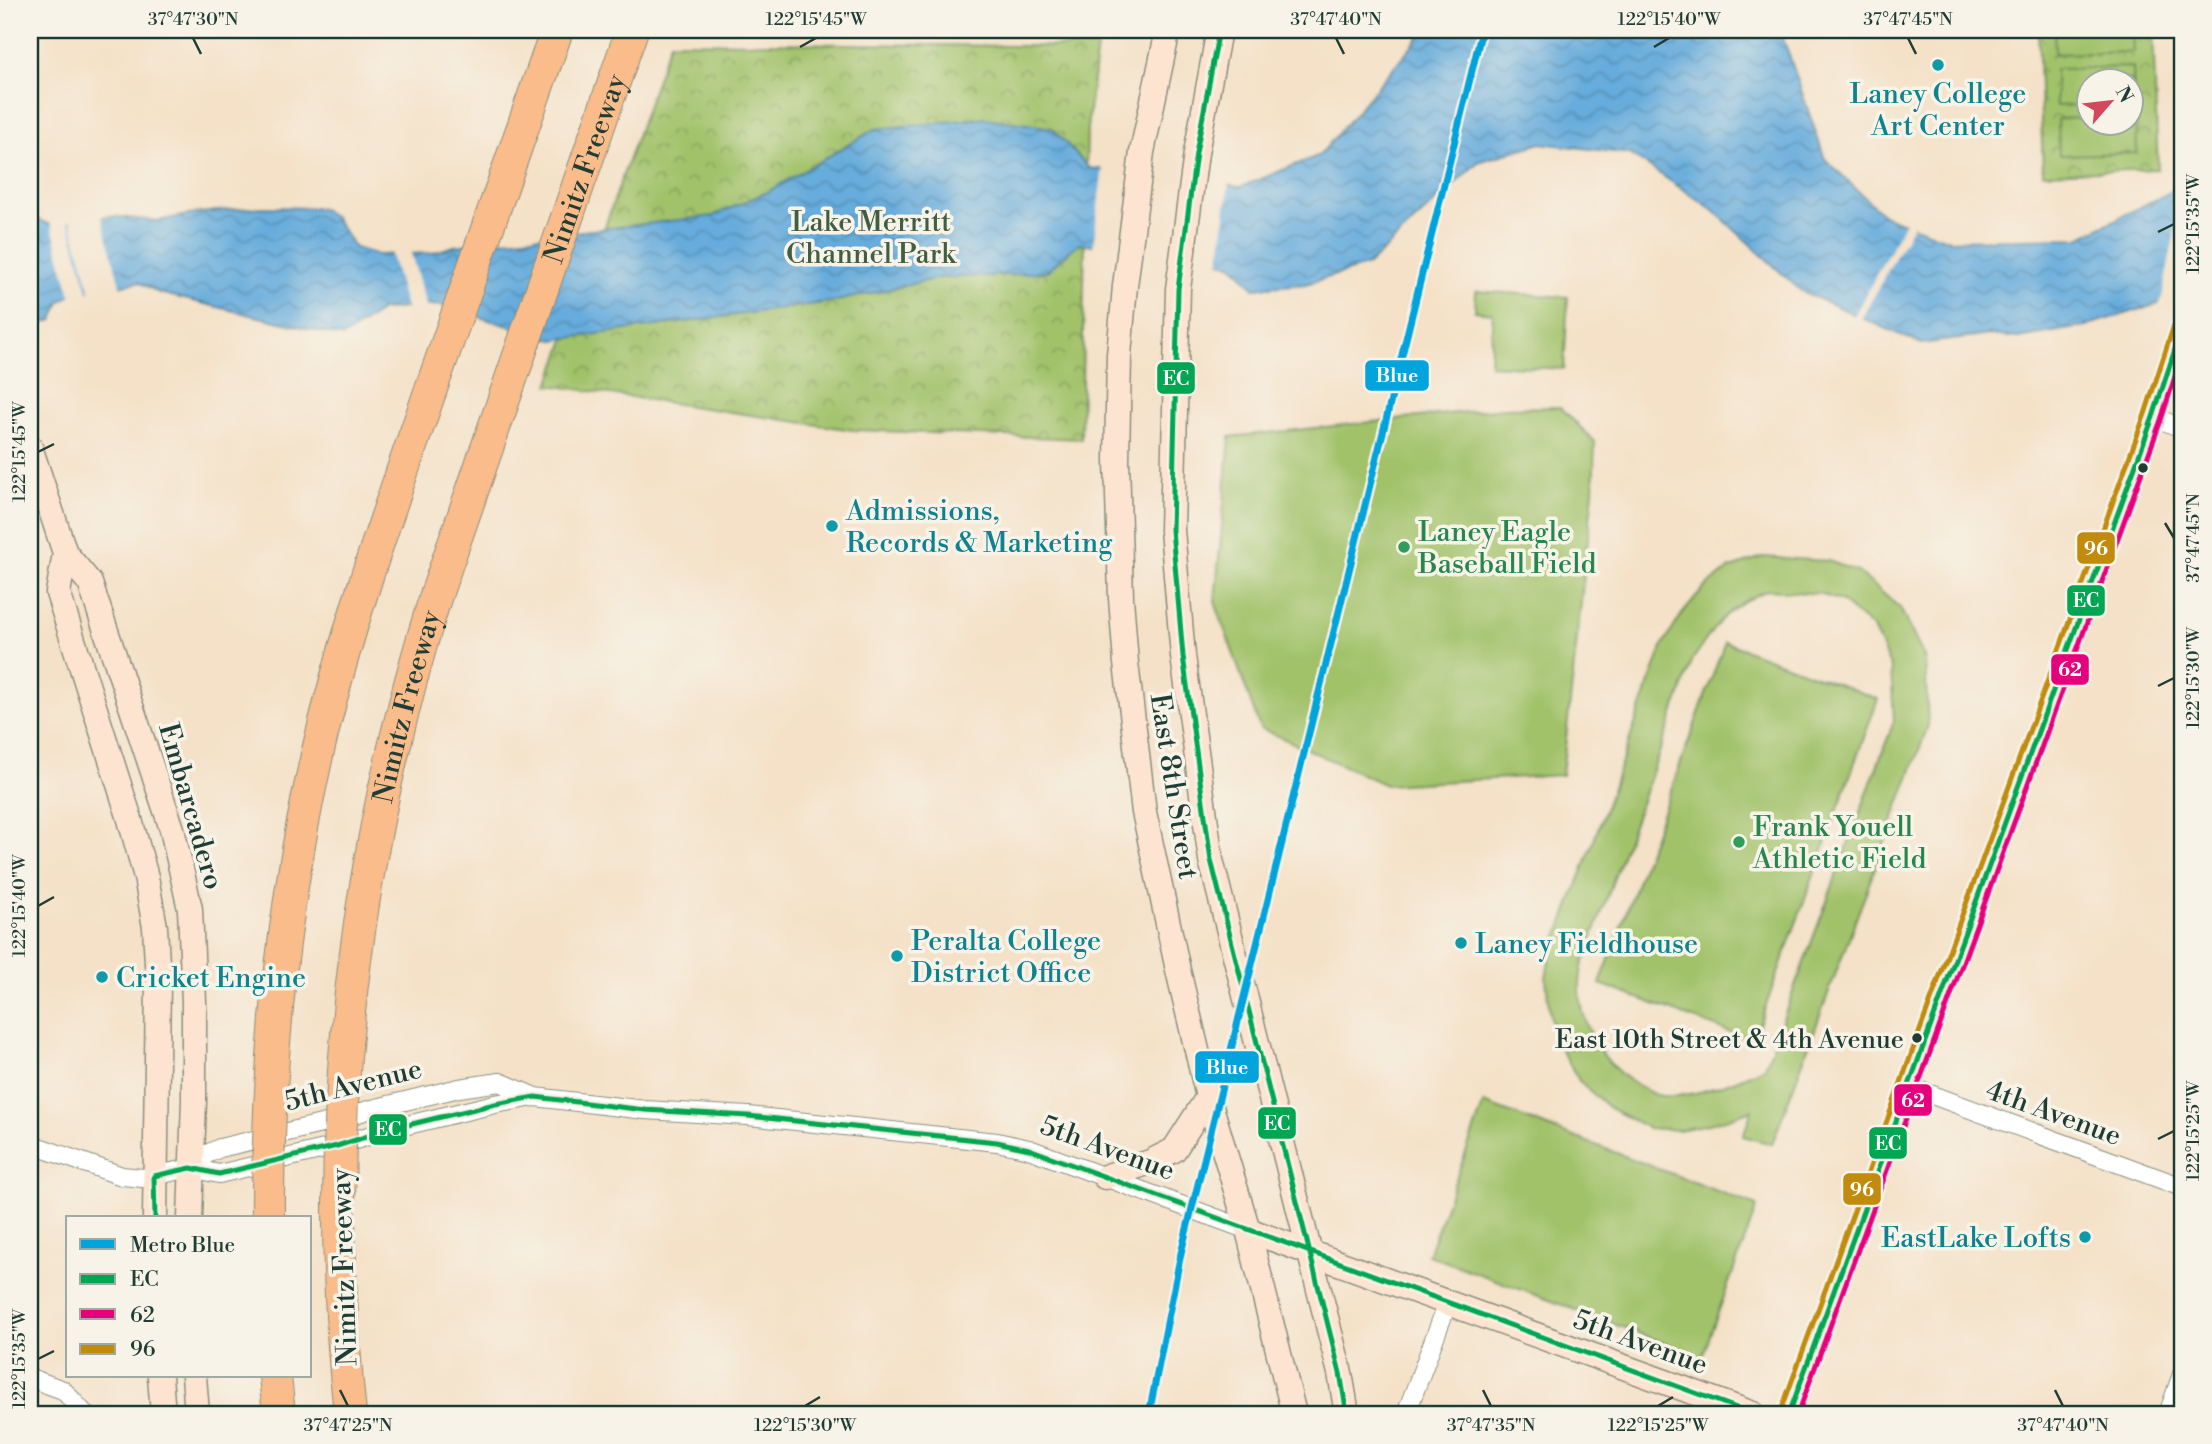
<svg xmlns="http://www.w3.org/2000/svg" width="2212" height="1444" viewBox="0 0 2212 1444" font-family="'Libre Bodoni',serif">
	<defs>
		<pattern id="park-crowns" width="20" height="18" patternUnits="userSpaceOnUse" patternTransform="scale(1.75)"><rect width="20" height="18" fill="#a2c26b"/><path d="M2 6a3 3 0 1 1 6 0M12 15a3 3 0 1 1 6 0" fill="none" stroke="#839f59"/></pattern>
		<pattern id="water-waves" width="16" height="10" patternUnits="userSpaceOnUse" patternTransform="scale(1.75)"><rect width="16" height="10" fill="#66acdc"/><path d="M0 5q4-4 8 0t8 0" fill="none" stroke="#538db3"/></pattern>
	</defs>
	<rect width="100%" height="100%" fill="#f7f3e8"/>
	<filter id="ink" filterUnits="userSpaceOnUse"><feTurbulence type="fractalNoise" baseFrequency=".0143" numOctaves="2"/><feDisplacementMap in="SourceGraphic" scale="14" xChannelSelector="R" yChannelSelector="G"/><feConvolveMatrix kernelMatrix="1 2 1 2 8 2 1 2 1" color-interpolation-filters="sRGB"/></filter>
	<filter id="wash" filterUnits="userSpaceOnUse"><feTurbulence type="fractalNoise" baseFrequency=".00686" numOctaves="4" result="noise"/><feDisplacementMap in="SourceGraphic" scale="28" xChannelSelector="R" yChannelSelector="G"/><feGaussianBlur stdDeviation="1.57" result="paint"/><feColorMatrix in="noise" values="0 0 0 0 0 0 0 0 0 0 0 0 0 0 0 0 0 1.4 0 .05"/><feComposite in="paint" operator="in"/></filter>
	<g filter="url(#wash)">
		<rect width="100%" height="100%" fill="#f4e1c7"/>
		<path fill="url(#park-crowns)" stroke="#608050" stroke-width="2" fill-rule="evenodd" d="M2038 30H2153L2158 169 2043 173ZM2090 80H2132V122H2090Z
			M670 42 1097 47 1087 128 1081 439 853 430 549 385Z"/>
		<path fill="#a2c26b" stroke="#608050" stroke-width="2" fill-rule="evenodd" d="M2054 30H2132L2133 52 2055 54Z
			M2133 67 2134 104H2132V80H2090L2089 105 2056 106 2055 69Z
			M2132 117H2136L2137 153 2059 155 2058 119 2089 118 2090 122H2132Z
			M1476 291 1568 297 1564 369 1490 365 1493 313 1475 311Z
			M1560 407 1595 442 1593 492 1562 775 1386 785 1260 728 1215 602 1230 437 1504 408Z
			M1762 557 1829 561 1858 572 1900 608 1925 659 1928 726 1772 1144 1743 1136 1752 1110 1713 1123 1680 1130 1648 1128 1609 1108 1580 1082 1560 1048 1551 1019 1548 999 1546 977 1550 958 1601 821 1663 645 1682 614 1704 588 1729 569ZM1768 590 1821 594 1841 601 1873 628 1891 668 1894 721 1765 1067C1739 1080 1685 1102 1657 1095 1652 1094 1647 1090 1642 1088 1600 1066 1572 1015 1582 967L1693 659C1717 623 1726 606 1768 590Z
			M1725 642 1878 699 1753 1041 1600 984Z
			M1484 1103 1757 1206 1702 1357 1428 1255Z"/>
		<path fill="url(#water-waves)" stroke="#427488" stroke-width="2" d="M1425 30H1778L1784 41 1825 159 1883 215 1949 240 2079 238 2182 186V292L2158 304 2082 327 2018 338 1989 335 1921 344 1801 291 1712 209 1630 154 1541 143 1478 162 1368 265 1306 284 1254 288 1232 264 1079 243 1047 271 1008 275 939 278 837 301 554 340 440 305 382 310 343 337 159 293 139 282 73 294 60 302 53 320 30 327V205L35 218 51 225 111 216 157 221 198 213 260 207 320 208 334 217 355 248 378 255 432 253 454 246 713 216 767 192 875 129 985 118 1052 128 1089 168 1241 187 1320 155Z"/>
		<path fill="#f4e1c7" d="M1103 166 1229 182 1219 265 1093 248Z
			M2182 198V296L2158 308 2162 297Z
			M101 214 121 289 91 294 70 218Z
			M68 219 89 295 72 299 50 220Z
			M1906 220 1914 223 1860 321 1853 318Z
			M410 250 427 309 407 311 390 251Z"/>
	</g>
	<g filter="url(#ink)">
		<g fill="none" stroke-linecap="round" stroke-linejoin="round">
			<defs>
				<path id="street" d="M2153 417 2182 428
					M1908 1086 2182 1187
					M30 1144 122 1176 143 1178 191 1168 219 1174 337 1146 387 1130 495 1104 534 1097
					M191 1168 207 1154 220 1148 330 1122 368 1110 459 1088 500 1082 535 1097 645 1110 748 1116 997 1142 1029 1149 1248 1230
					M30 1378 63 1390 85 1414
					M1406 1414 1448 1302
					M1789 1414 2153 417 2182 328
					M2168 1414 2182 1374"/>
				<path id="secondary" d="M1168 30 1142 152 1125 286 1119 355 1117 460 1121 598 1126 663 1144 812 1178 970 1208 1097 1248 1230 1294 1414
					M1219 30 1196 153 1178 289 1172 530 1183 656 1211 860 1340 1373 1347 1414
					M30 447 65 553 90 583 172 829 190 909 194 1002V1100L190 1218
					M65 553 58 593 129 816 146 877 155 927 158 982 155 1218
					M1105 1177 1150 1162 1174 1150 1208 1097
					M1248 1230 1753 1414
					M160 1376 163 1414
					M194 1376 197 1414"/>
				<path id="highway" d="M275 1376 279 1414"/>
			</defs>
			<use href="#street" stroke="#8a8f7e" stroke-width="20"/>
			<use href="#secondary" stroke="#8a8f7e" stroke-width="27"/>
			<use href="#highway" stroke="#8a8f7e" stroke-width="34"/>
			<use href="#street" stroke="#fff" stroke-width="18"/>
			<use href="#secondary" stroke="#fde4d0" stroke-width="24"/>
			<use href="#highway" stroke="#f9bc8a" stroke-width="32"/>
			<defs>
				<g id="highway-bridge">
					<path d="M268 1218C267 1066 282 913 315 764 342 643 383 526 424 409 468 283 513 156 557 30"/>
					<path id="s1" d="M350 1414C320 1135 352 862 436 595L632 30"/>
				</g>
			</defs>
			<use href="#highway-bridge" stroke="#8a8f7e" stroke-width="34" stroke-linecap="butt"/>
			<use href="#highway-bridge" stroke="#f9bc8a" stroke-width="32"/>
			<defs>
				<path id="bus-1" d="M1219 30 1196 153 1178 289 1172 530 1183 656 1211 860 1340 1373 1347 1414
					M155 1218 154 1176 191 1168 219 1174 337 1146 387 1130 495 1104 535 1097 645 1110 748 1116 997 1142 1029 1149 1753 1414
					M1789 1414 2153 417 2182 328"/>
				<path id="bus-2" d="M1798 1414 2161 420 2182 355"/>
				<path id="bus-3" d="M1781 1411 2145 414 2174 325"/>
			</defs>
			<use href="#bus-1" stroke="#f7f3e8" stroke-width="10"/>
			<use href="#bus-2" stroke="#f7f3e8" stroke-width="10"/>
			<use href="#bus-3" stroke="#f7f3e8" stroke-width="10"/>
			<use href="#bus-1" stroke="#00a651" stroke-width="5"/>
			<use href="#bus-2" stroke="#e5007d" stroke-width="5"/>
			<use href="#bus-3" stroke="#c18c0d" stroke-width="5"/>
			<defs>
				<path id="metro-1" d="M1149 1414 1181 1253 1482 30"/>
			</defs>
			<use href="#metro-1" stroke="#f7f3e8" stroke-width="12"/>
			<use href="#metro-1" stroke="#03a3dc" stroke-width="7"/>
		</g>
	</g>
	<path fill="none" stroke="#1f3d34" stroke-width="2.5" d="M193 38 201 54M1336 38 1344 54M1908 38 1916 54M800 47 816 38M1654 47 1669 38M2158 232 2174 224M38 452 54 444M2165 523 2174 538M2158 686 2174 678M38 906 54 897M2158 1139 2174 1131M38 1359 54 1351M340 1390 348 1406M1483 1390 1491 1406M2055 1390 2063 1406M805 1406 820 1397M1658 1406 1673 1397"/>
	<g fill="#0f9aa8" stroke="#f7f3e8" stroke-width="2.5">
		<circle cx="1938" cy="65" r="7"/>
		<circle cx="832" cy="526" r="7"/>
		<circle cx="1461" cy="943" r="7"/>
		<circle cx="897" cy="956" r="7"/>
		<circle cx="102" cy="977" r="7"/>
		<circle cx="2085" cy="1237" r="7"/>
	</g>
	<g fill="#1f3d34" stroke="#f7f3e8" stroke-width="2.5">
		<circle cx="2143" cy="468" r="6"/>
		<circle cx="1917" cy="1038" r="6"/>
	</g>
	<g fill="#2e9e5b" stroke="#f7f3e8" stroke-width="2.5">
		<circle cx="1404" cy="547" r="7"/>
		<circle cx="1739" cy="842" r="7"/>
	</g>
	<g text-anchor="middle" stroke-width="7" stroke-linejoin="round" paint-order="stroke">
		<g font-size="26" fill="#1f3d34" stroke="#f7f3e8" text-anchor="end">
			<text x="1904" y="1048">East 10th Street &amp; 4th Avenue</text>
		</g>
		<g font-size="28" fill="#0d838f" stroke="#f7f3e8" text-anchor="start">
			<text x="1938" y="103" text-anchor="middle">Laney College<tspan x="1938" dy="32">Art Center</tspan></text>
			<text x="846" y="520">Admissions,<tspan x="846" dy="32">Records &amp; Marketing</tspan></text>
			<text x="911" y="950">Peralta College<tspan x="911" dy="32">District Office</tspan></text>
			<text x="1475" y="953">Laney Fieldhouse</text>
			<text x="116" y="987">Cricket Engine</text>
			<text x="2071" y="1247" text-anchor="end">EastLake Lofts</text>
		</g>
		<g font-size="28" fill="#1f3d34" stroke="#f7f3e8">
			<text dy="10" stroke="none"><textPath href="#s1" startOffset="1281">Nimitz Freeway</textPath></text>
			<text dy="10" stroke="none"><textPath href="#s1" startOffset="714">Nimitz Freeway</textPath></text>
			<text transform="translate(1175 786) rotate(81)" y="10">East 8th Street</text>
			<text transform="translate(192 806) rotate(74)" y="10">Embarcadero</text>
			<text transform="translate(353 1084) rotate(-14)" y="10">5th Avenue</text>
			<text transform="translate(2054 1112) rotate(20)" y="10">4th Avenue</text>
			<text transform="translate(1108 1147) rotate(20)" y="10">5th Avenue</text>
			<text transform="translate(343 1267) rotate(-92)" y="10">Nimitz Freeway</text>
			<text transform="translate(1641 1341) rotate(20)" y="10">5th Avenue</text>
		</g>
		<g font-size="28" fill="#405e42" stroke="#f7f3e8">
			<text x="871" y="231">Lake Merritt<tspan x="871" dy="32">Channel Park</tspan></text>
		</g>
		<g font-size="28" fill="#27864d" stroke="#f7f3e8" text-anchor="start">
			<text x="1418" y="541">Laney Eagle<tspan x="1418" dy="32">Baseball Field</tspan></text>
			<text x="1753" y="836">Frank Youell<tspan x="1753" dy="32">Athletic Field</tspan></text>
		</g>
	</g>
	<g stroke="#f7f3e8" stroke-width="2.5">
		<rect x="1364" y="359" width="66" height="33" rx="7" fill="#03a3dc"/>
		<rect x="1156" y="361" width="40" height="34" rx="7" fill="#00a651"/>
		<rect x="2076" y="531" width="40" height="34" rx="7" fill="#c18c0d"/>
		<rect x="2066" y="584" width="40" height="33" rx="7" fill="#00a651"/>
		<rect x="2050" y="653" width="40" height="33" rx="7" fill="#e5007d"/>
		<rect x="1194" y="1050" width="66" height="34" rx="7" fill="#03a3dc"/>
		<rect x="1893" y="1083" width="40" height="34" rx="7" fill="#e5007d"/>
		<rect x="1257" y="1106" width="40" height="34" rx="7" fill="#00a651"/>
		<rect x="368" y="1113" width="40" height="33" rx="7" fill="#00a651"/>
		<rect x="1868" y="1126" width="40" height="34" rx="7" fill="#00a651"/>
		<rect x="1842" y="1172" width="40" height="34" rx="7" fill="#c18c0d"/>
	</g>
	<g font-size="19" text-anchor="middle" font-weight="bold" fill="#fff">
		<text x="1397" y="382">Blue</text>
		<text x="1176" y="385">EC</text>
		<text x="2096" y="555">96</text>
		<text x="2086" y="607">EC</text>
		<text x="2070" y="676">62</text>
		<text x="1227" y="1074">Blue</text>
		<text x="1913" y="1107">62</text>
		<text x="1277" y="1130">EC</text>
		<text x="388" y="1136">EC</text>
		<text x="1888" y="1150">EC</text>
		<text x="1862" y="1196">96</text>
	</g>
	<rect width="2212" height="1444" fill="none" stroke="#f7f3e8" stroke-width="77"/>
	<rect x="66" y="1216" width="245" height="161" fill="#f7f3e8" stroke="#a1aaa0" stroke-width="2"/>
	<rect x="80" y="1239" width="35" height="10" fill="#03a3dc" stroke="#a1aaa0" stroke-width="2"/>
	<text x="130" y="1252" font-size="21" fill="#1f3d34">Metro Blue</text>
	<rect x="80" y="1274" width="35" height="10" fill="#00a651" stroke="#a1aaa0" stroke-width="2"/>
	<text x="130" y="1286" font-size="21" fill="#1f3d34">EC</text>
	<rect x="80" y="1309" width="35" height="10" fill="#e5007d" stroke="#a1aaa0" stroke-width="2"/>
	<text x="130" y="1322" font-size="21" fill="#1f3d34">62</text>
	<rect x="80" y="1344" width="35" height="10" fill="#c18c0d" stroke="#a1aaa0" stroke-width="2"/>
	<text x="130" y="1356" font-size="21" fill="#1f3d34">96</text>
	<g transform="translate(2110 102) rotate(62)"><circle r="33" fill="#f7f3e8" stroke="#a1aaa0" stroke-width="2"/>
	<path d="M0-5L12 26L0 18L-12 26Z" fill="#d1495b"/>
	<text y="-10" font-size="19" font-weight="bold" text-anchor="middle" fill="#1f3d34">N</text>
	</g>
	<rect x="38" y="38" width="2136" height="1368" fill="none" stroke="#1f3d34" stroke-width="2.5"/>
	<g font-size="18" text-anchor="middle" fill="#1f3d34">
		<text x="193" y="25">37°47'30"N</text>
		<text x="816" y="25">122°15'45"W</text>
		<text x="1336" y="25">37°47'40"N</text>
		<text x="1669" y="25">122°15'40"W</text>
		<text x="1908" y="25">37°47'45"N</text>
		<text transform="translate(2193 224) rotate(-90)" y="6">122°15'35"W</text>
		<text transform="translate(19 452) rotate(-90)" y="6">122°15'45"W</text>
		<text transform="translate(2193 538) rotate(-90)" y="6">37°47'45"N</text>
		<text transform="translate(2193 678) rotate(-90)" y="6">122°15'30"W</text>
		<text transform="translate(19 906) rotate(-90)" y="6">122°15'40"W</text>
		<text transform="translate(2193 1131) rotate(-90)" y="6">122°15'25"W</text>
		<text transform="translate(19 1359) rotate(-90)" y="6">122°15'35"W</text>
		<text x="348" y="1431">37°47'25"N</text>
		<text x="805" y="1431">122°15'30"W</text>
		<text x="1491" y="1431">37°47'35"N</text>
		<text x="1658" y="1431">122°15'25"W</text>
		<text x="2063" y="1431">37°47'40"N</text>
	</g>
</svg>
